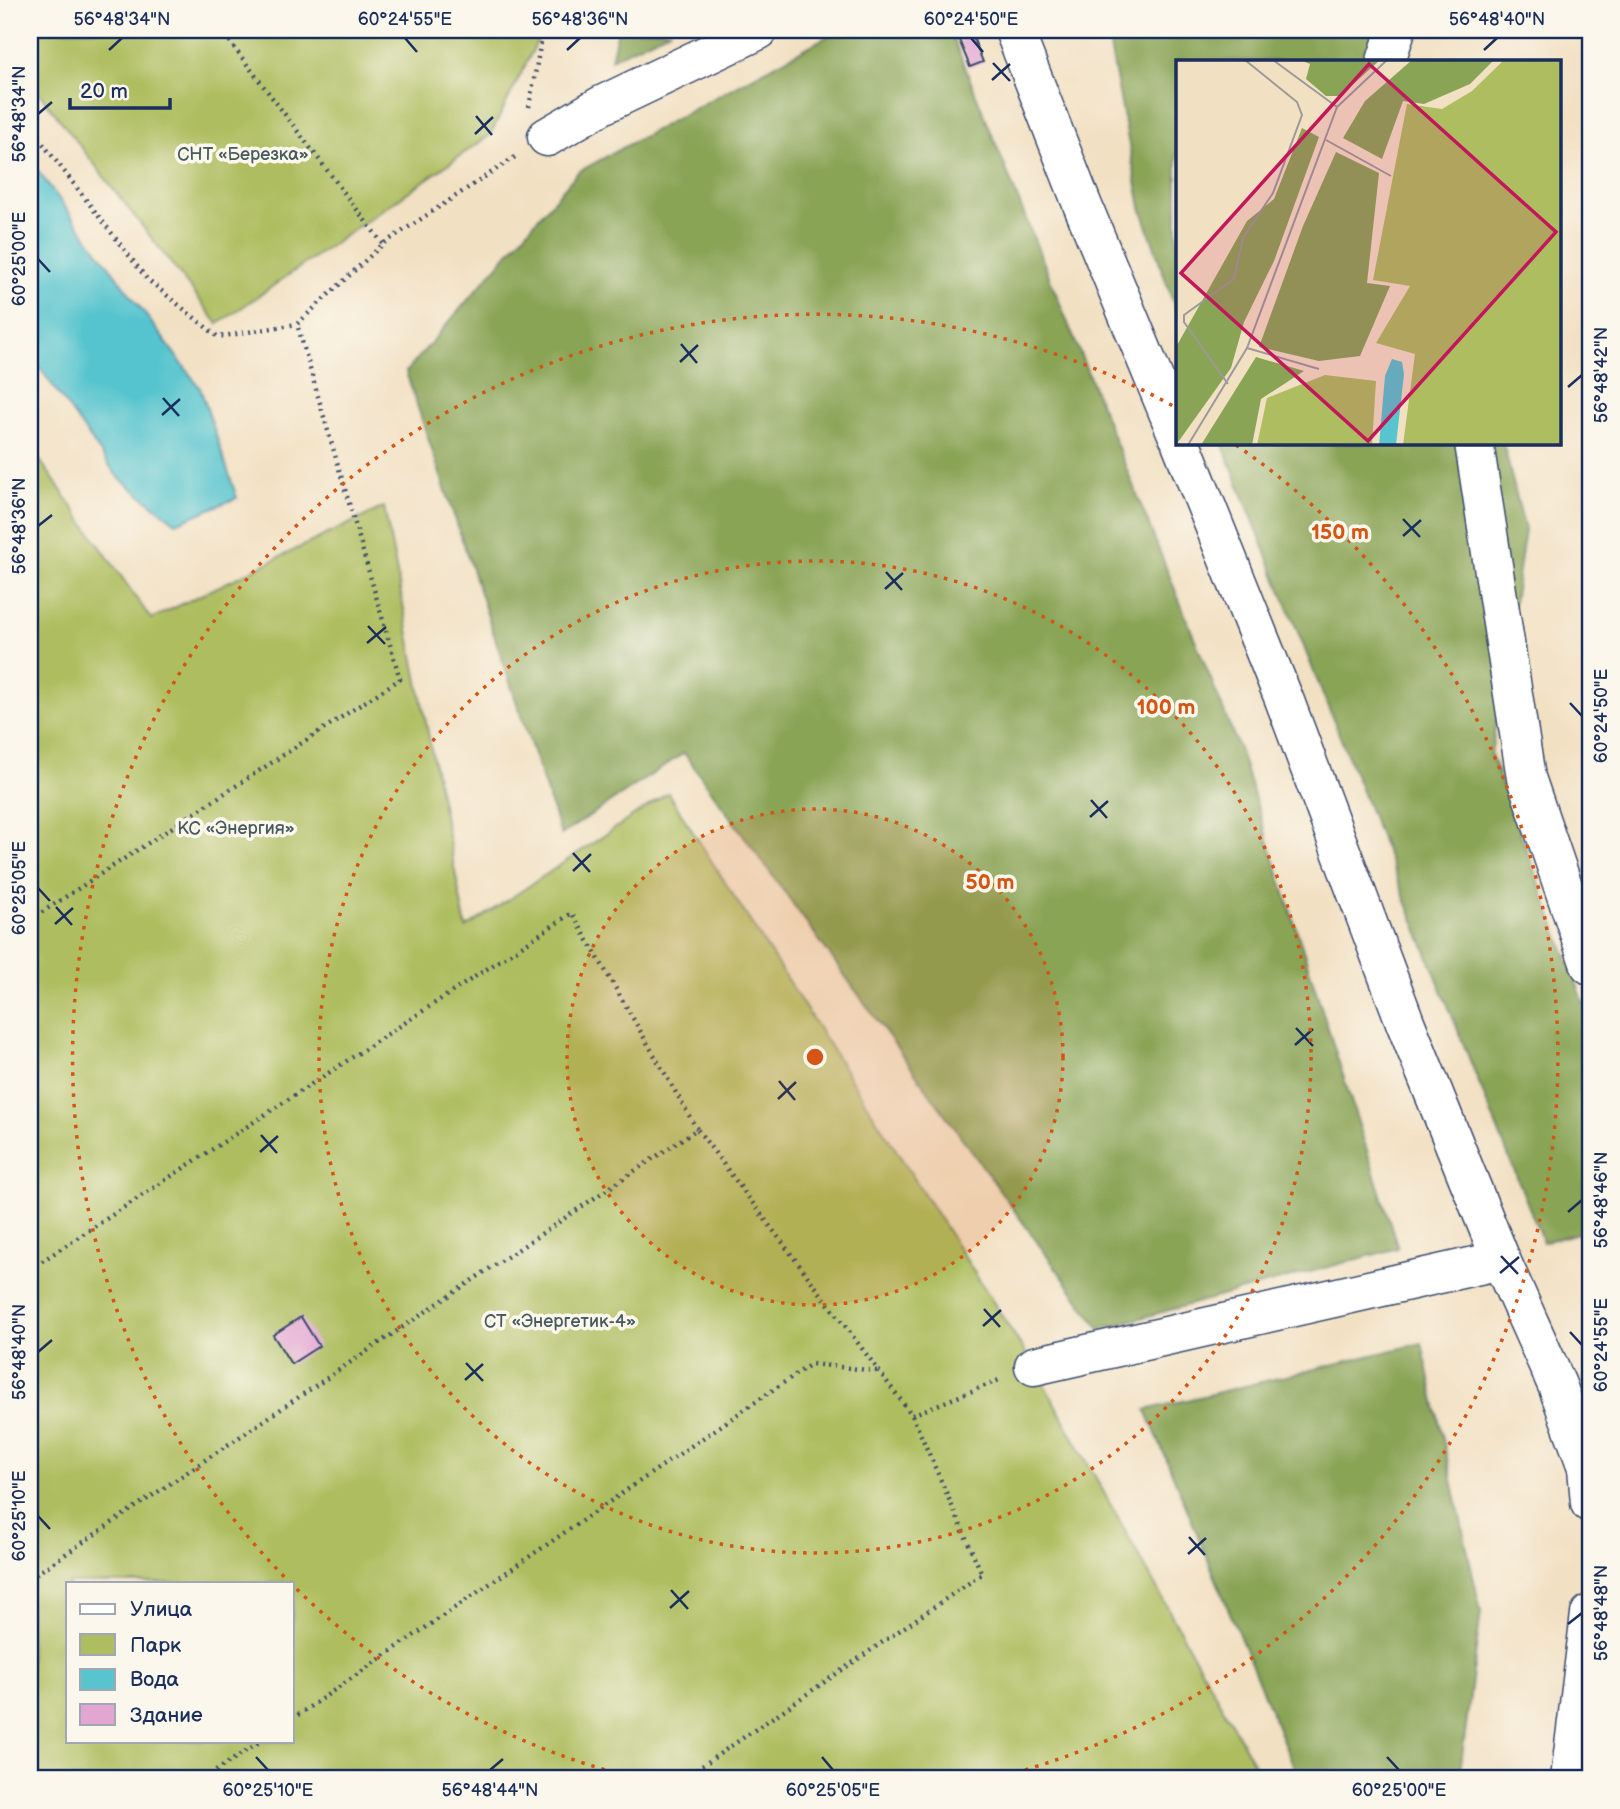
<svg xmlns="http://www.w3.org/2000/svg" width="1620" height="1809" viewBox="0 0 1620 1809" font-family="'Balsamiq Sans',sans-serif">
	<rect width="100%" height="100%" fill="#fbf7ec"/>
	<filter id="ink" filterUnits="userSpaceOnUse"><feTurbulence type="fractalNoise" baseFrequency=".0143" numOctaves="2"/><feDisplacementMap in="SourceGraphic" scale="14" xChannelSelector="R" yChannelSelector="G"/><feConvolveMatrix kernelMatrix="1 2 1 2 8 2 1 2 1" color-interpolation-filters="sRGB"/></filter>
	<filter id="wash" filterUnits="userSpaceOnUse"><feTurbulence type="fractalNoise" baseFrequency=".00686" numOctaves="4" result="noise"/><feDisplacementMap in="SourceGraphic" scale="28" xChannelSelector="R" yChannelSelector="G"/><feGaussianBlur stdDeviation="1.57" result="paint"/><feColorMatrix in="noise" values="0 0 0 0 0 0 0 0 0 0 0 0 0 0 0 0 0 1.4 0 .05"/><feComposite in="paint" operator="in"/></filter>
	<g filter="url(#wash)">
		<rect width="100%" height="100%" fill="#f2e0c2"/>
		<path fill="#aebd5f" stroke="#64765e" stroke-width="2" fill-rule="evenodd" d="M30 30H543L490 135 218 324 30 81Z
			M30 446 151 619 384 507 466 928 668 793 1034 1366 1262 1779H30ZM68 1583H292V1741H68Z"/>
		<path fill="#8aa456" stroke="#526a5a" stroke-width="2" d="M618 30H671L611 59Z
			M839 30H950L1239 749 1398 1248 1100 1329 684 753 561 835 406 372 578 172Z
			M1105 30H1396L1404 61H1177V314L1141 207 1108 36Z
			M1222 443H1503L1525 530 1491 755 1590 1019V1230L1543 1242Z
			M1422 1343 1481 1612 1459 1779H1295L1298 1777 1146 1410Z"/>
		<path fill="#57c4ce" stroke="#397a96" stroke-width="2" d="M30 160 200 388 237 498 176 523 117 476 30 354Z"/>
		<g id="blocks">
			<path fill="#e3a6d3" d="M955 30H970L983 62 970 67Z
				M301 1317 319 1346 291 1364 273 1335Z"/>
		</g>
	</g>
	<g filter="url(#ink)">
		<use href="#blocks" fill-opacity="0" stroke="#3b4a6d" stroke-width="2"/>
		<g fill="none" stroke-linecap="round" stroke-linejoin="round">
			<defs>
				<path id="minor" d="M1014 30 1082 204 1177 434
					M1386 61 1396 30
					M547 137 602 105 759 30
					M1181 443 1284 699 1405 1022 1501 1260 1557 1385 1587 1467 1590 1503
					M1474 443 1526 778 1590 965
					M1034 1366 1501 1260
					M1570 1779 1590 1614"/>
			</defs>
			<use href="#minor" stroke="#3b4a6d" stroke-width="41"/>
			<path stroke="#3b4a6d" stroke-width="4.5" stroke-dasharray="2 5" stroke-linecap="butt" d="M221 30 383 244
				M529 107 543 30
				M30 127 147 279 218 337 297 324 383 244 518 155
				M30 920 400 679 297 324
				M30 1269 572 913 697 1129
				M912 1415 1002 1379
				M30 1578 697 1129 912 1415 982 1574 683 1779
				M292 1719 811 1364 877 1371
				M204 1779 261 1741"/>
			<use href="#minor" stroke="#fff" stroke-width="38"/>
		</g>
	</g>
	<path fill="none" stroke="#1b2f5e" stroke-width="2.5" d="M405 38 417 52M971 38 983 52M109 50 122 38M567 50 580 38M1484 50 1497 38M993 63 1010 81M992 80 1010 64M38 114 52 102M476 116 492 135M475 134 493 117M38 259 50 272M681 344 697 363M680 362 698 345M1568 387 1582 375M163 398 179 416M162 415 180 399M1403 519 1420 537M38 526 52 515M1403 536 1421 520M886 572 902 590M885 589 903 573M368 626 385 644M367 643 386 627M1570 703 1582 716M1091 800 1107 818M1090 817 1108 801M573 853 590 872M573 871 591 854M38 888 50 901M56 907 72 925M55 924 73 908M1296 1028 1313 1046M1295 1045 1313 1029M779 1081 795 1100M778 1099 796 1082M261 1135 277 1153M260 1152 278 1136M1568 1212 1582 1200M1501 1256 1518 1274M1500 1273 1519 1257M984 1309 1000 1327M983 1326 1001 1310M1570 1332 1582 1345M38 1352 52 1340M466 1363 483 1381M465 1380 483 1364M38 1516 50 1529M1189 1537 1205 1555M1188 1554 1206 1538M671 1590 688 1609M670 1608 689 1591M1568 1624 1582 1613M256 1757 268 1770M822 1757 833 1770M1387 1757 1399 1770M490 1770 503 1759"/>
	<circle cx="815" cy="1057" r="248" fill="#d45514" fill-opacity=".12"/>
	<g fill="none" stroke="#d45514" stroke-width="3.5" stroke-dasharray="3.5 7">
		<circle cx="815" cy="1057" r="248"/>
		<circle cx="815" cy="1057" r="496"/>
		<path d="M635 1778A743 743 0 1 1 1175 407M1236 445A743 743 0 0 1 995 1778"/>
	</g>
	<g text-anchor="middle" stroke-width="7" stroke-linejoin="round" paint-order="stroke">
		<g font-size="18" fill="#475a5e" stroke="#fbf7ec">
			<text x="243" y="160">СНТ «Березка»</text>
			<text x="236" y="834">КС «Энергия»</text>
			<text x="560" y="1327">СТ «Энергетик-4»</text>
		</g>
	</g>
	<g transform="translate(1176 60)">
		<rect width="385" height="385" fill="#f2e0c2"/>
		<path d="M328 0H385V385H227L239 294 200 283 234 226 197 220 231 44 266 49 296 31ZM149 315 200 321 196 385H81L91 338Z" fill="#aebd5f"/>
		<path d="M124 0H204L164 36H150L130 19 134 4ZM236 0H318L294 24 248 44 227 41 206 99 167 78 189 41ZM126 68 143 77 98 201 68 262 55 308 0 385V287L71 161 98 139ZM160 92 203 113 191 223 214 226 184 296 143 301 83 287 127 166ZM80 297 128 311 85 339 76 385H25Z" fill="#8aa456"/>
		<path d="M216 299 226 302 228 314 220 385H203L209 316Z" fill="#57c4ce"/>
		<path fill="none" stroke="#9c999a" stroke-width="2" d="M97 0 161 47M150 80 215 116M71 288 143 309M52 324 8 262V255L58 219 67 178 97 133 126 55 121 42 69 0M12 385 71 288 161 47 211 0"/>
		<path fill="#c2185b" fill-opacity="0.15" stroke="#c2185b" stroke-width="3.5" d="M193 4 380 172 192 381 5 213Z"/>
		<rect width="385" height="385" fill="none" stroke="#1b2f5e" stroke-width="3.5"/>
	</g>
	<circle cx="815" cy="1057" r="10" fill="#d45514" stroke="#fbf7ec" stroke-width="3.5"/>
	<g font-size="21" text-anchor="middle" font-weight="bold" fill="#d45514" stroke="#fbf7ec" stroke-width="7" stroke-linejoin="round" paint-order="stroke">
		<text x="1340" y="539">150 m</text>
		<text x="1166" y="714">100 m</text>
		<text x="990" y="889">50 m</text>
	</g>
	<rect width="1620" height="1809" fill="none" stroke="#fbf7ec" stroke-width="77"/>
	<rect x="66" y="1582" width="228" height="161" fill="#fbf7ec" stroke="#a1a7b3" stroke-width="2"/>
	<rect x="80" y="1604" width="35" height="10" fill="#ffffff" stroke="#a1a7b3" stroke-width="2"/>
	<text x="130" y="1616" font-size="21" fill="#1b2f5e">Улица</text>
	<rect x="80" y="1634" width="35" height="21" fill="#aebd5f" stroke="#a1a7b3" stroke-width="2"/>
	<text x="130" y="1652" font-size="21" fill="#1b2f5e">Парк</text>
	<rect x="80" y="1669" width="35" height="21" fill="#57c4ce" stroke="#a1a7b3" stroke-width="2"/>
	<text x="130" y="1686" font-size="21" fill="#1b2f5e">Вода</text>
	<rect x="80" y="1704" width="35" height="21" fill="#e3a6d3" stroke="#a1a7b3" stroke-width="2"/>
	<text x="130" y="1722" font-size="21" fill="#1b2f5e">Здание</text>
	<path d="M70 98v10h100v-10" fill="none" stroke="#1b2f5e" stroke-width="3.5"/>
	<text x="80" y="98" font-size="21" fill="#1b2f5e" stroke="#fbf7ec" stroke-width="5" paint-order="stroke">20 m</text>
	<rect x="38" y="38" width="1544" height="1732" fill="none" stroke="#1b2f5e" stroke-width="2.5"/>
	<g font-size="18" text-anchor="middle" fill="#1b2f5e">
		<text x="122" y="25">56°48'34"N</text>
		<text x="405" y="25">60°24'55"E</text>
		<text x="580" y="25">56°48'36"N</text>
		<text x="971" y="25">60°24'50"E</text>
		<text x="1497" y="25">56°48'40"N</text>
		<text transform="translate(19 114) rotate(-90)" y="6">56°48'34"N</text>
		<text transform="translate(19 259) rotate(-90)" y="6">60°25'00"E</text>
		<text transform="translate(1601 375) rotate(-90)" y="6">56°48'42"N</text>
		<text transform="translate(19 526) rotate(-90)" y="6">56°48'36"N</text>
		<text transform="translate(1601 716) rotate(-90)" y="6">60°24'50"E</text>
		<text transform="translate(19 888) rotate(-90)" y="6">60°25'05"E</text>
		<text transform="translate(1601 1200) rotate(-90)" y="6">56°48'46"N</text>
		<text transform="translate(1601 1345) rotate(-90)" y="6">60°24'55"E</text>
		<text transform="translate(19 1352) rotate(-90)" y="6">56°48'40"N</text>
		<text transform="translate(19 1516) rotate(-90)" y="6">60°25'10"E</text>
		<text transform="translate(1601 1613) rotate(-90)" y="6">56°48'48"N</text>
		<text x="268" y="1796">60°25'10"E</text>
		<text x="490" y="1796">56°48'44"N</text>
		<text x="833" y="1796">60°25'05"E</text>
		<text x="1399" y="1796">60°25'00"E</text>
	</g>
</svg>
